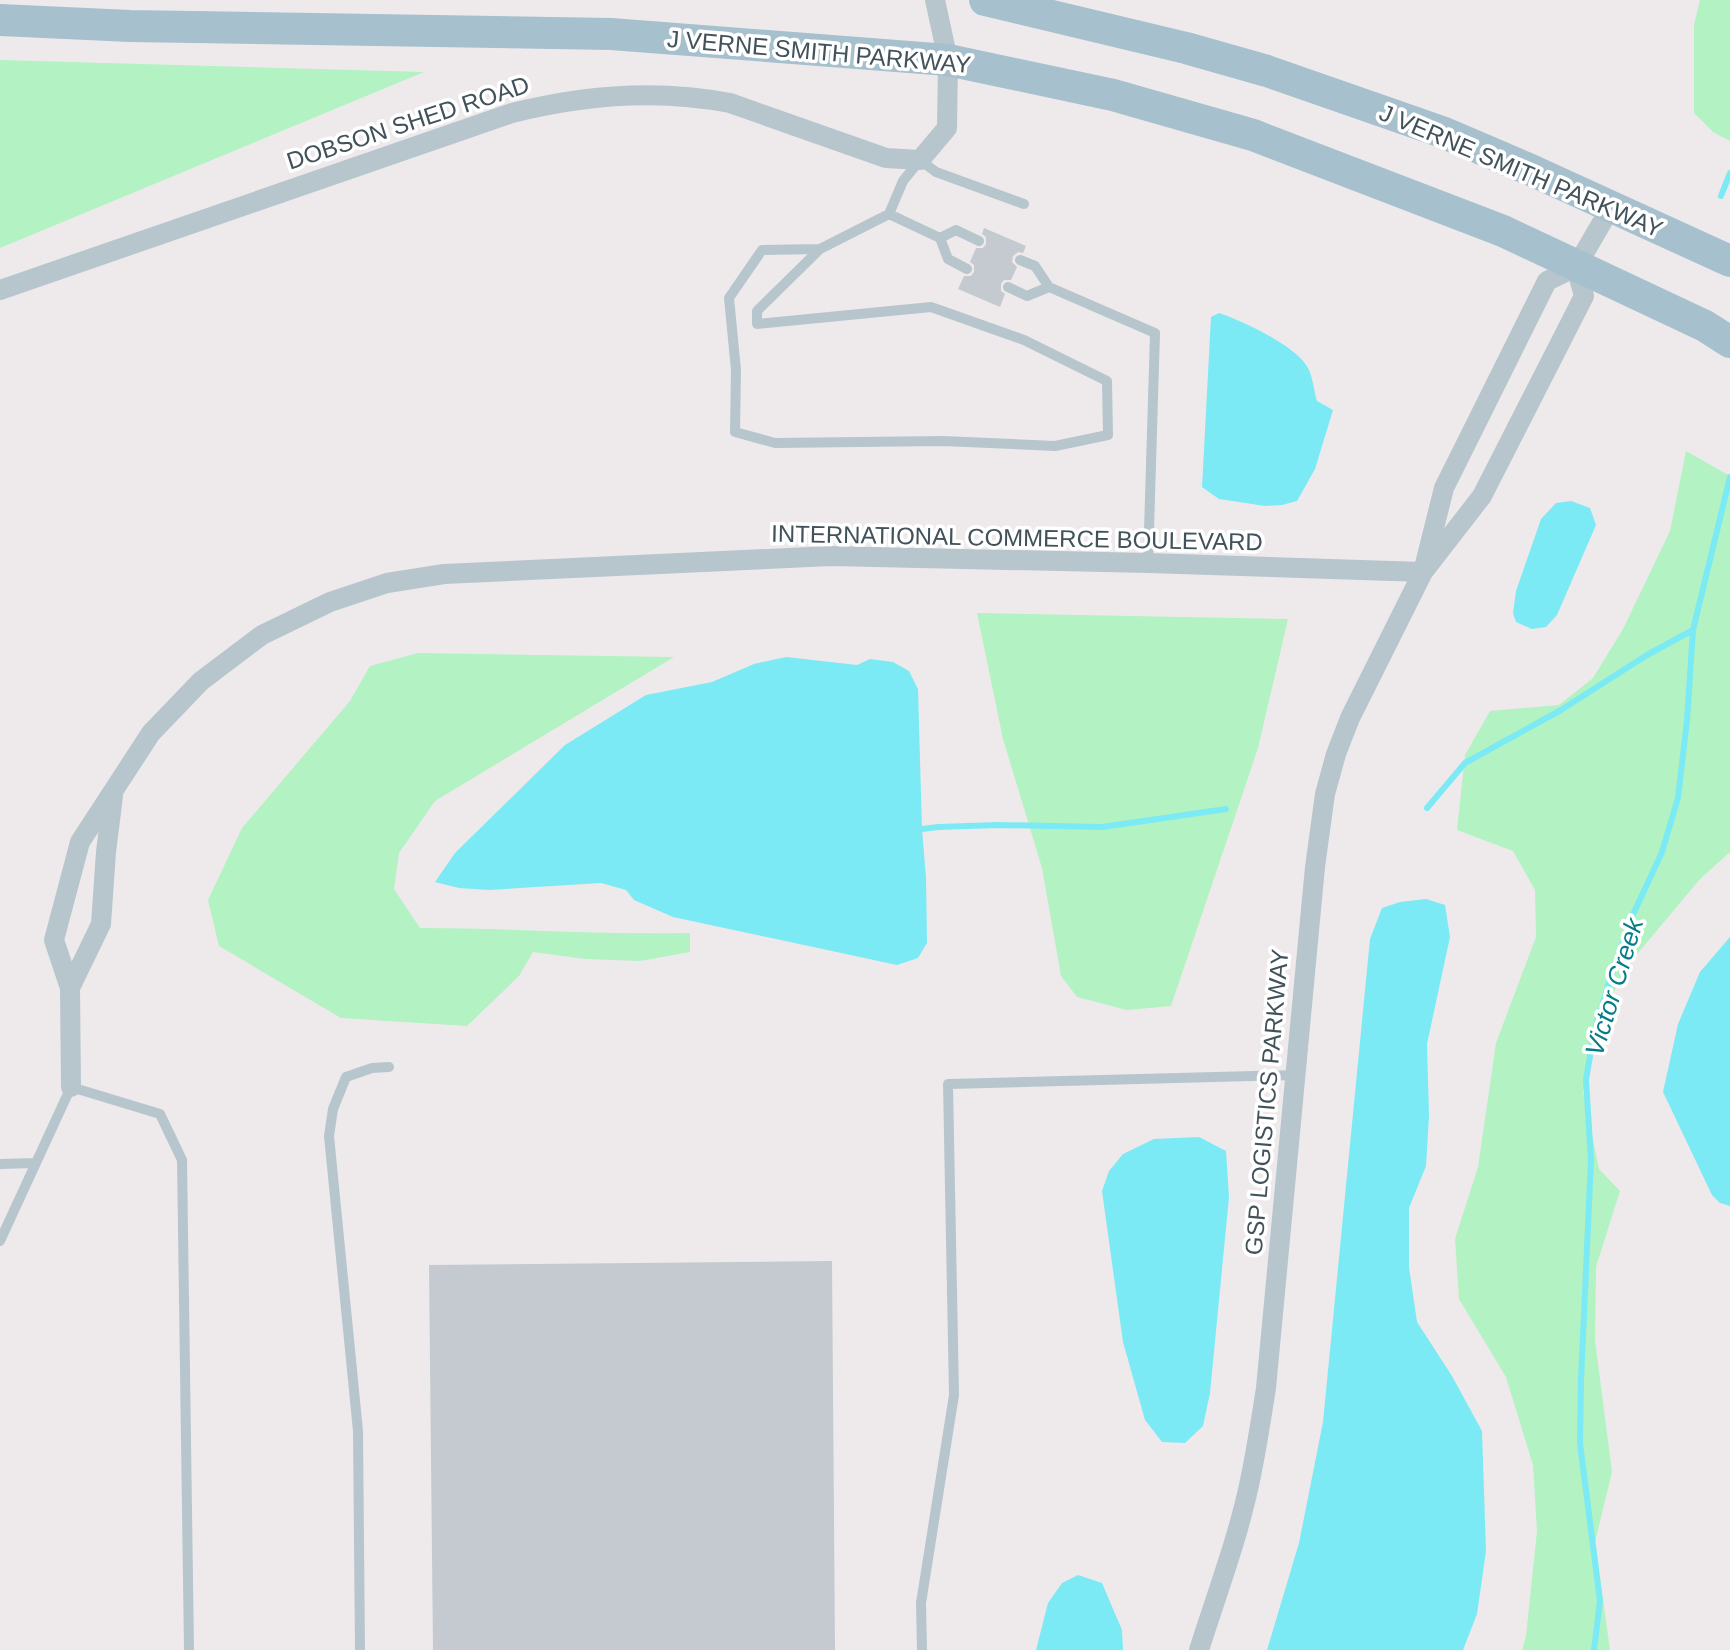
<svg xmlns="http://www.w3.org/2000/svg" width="1730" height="1650" viewBox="0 0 1730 1650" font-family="Arial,sans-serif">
	<rect width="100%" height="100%" fill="#eeeaeb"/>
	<path fill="#b3f2c3" d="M1700 0H1730V141L1713 132 1694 113V25Z
		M0 60 424 72 0 248Z
		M1686 451 1730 476V852L1700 879 1638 953 1608 1001 1583 1092 1599 1169 1620 1191 1596 1267 1595 1340 1612 1472 1595 1542 1610 1650H1522L1526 1636 1537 1531 1533 1465 1506 1377 1459 1299 1455 1239 1478 1167 1496 1043 1536 937 1535 890 1513 851 1457 830 1465 755 1490 711 1559 705 1593 678 1623 629 1670 531Z
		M977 613 1288 619 1258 748 1171 1006 1127 1010 1077 997 1061 976 1042 868 1003 739Z
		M418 653 674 657 435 801 399 853 394 889 420 928C510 928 600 935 690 933V952L640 961 585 959 533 952 519 976 467 1026 341 1018 219 946 208 900 242 828 350 701 370 666Z"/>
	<path fill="#7beaf4" d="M1219 313C1243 321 1299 347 1309 370 1313 379 1314 391 1317 401L1333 410 1315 469 1297 501 1282 505 1265 506 1219 499 1202 487 1211 317Z
		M1571 501 1590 508 1596 525 1557 615 1546 627 1532 629 1516 622 1513 613 1516 591 1541 519 1556 503Z
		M786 657 857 665 870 659 893 662 909 671 918 689 922 829 926 878 927 943 918 958 897 965 673 917 634 900 626 890 601 883 489 890 459 888 435 882 455 853 565 745 646 695 712 682 754 664Z
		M1426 899 1445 905 1450 937 1427 1044 1429 1116 1426 1166 1409 1208V1267L1417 1322 1452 1376 1482 1431 1486 1551 1477 1614 1463 1650H1267L1299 1543 1323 1422 1370 939 1382 908 1400 902Z
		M1730 937V1206L1720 1203 1712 1195 1663 1092 1678 1024 1700 972Z
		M1199 1137 1226 1151 1229 1197 1210 1393 1203 1426 1185 1443 1162 1442 1145 1420 1123 1342 1102 1191 1109 1171 1123 1154 1154 1139Z
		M1078 1575 1102 1583 1122 1630 1123 1650H1036L1048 1603 1062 1583Z"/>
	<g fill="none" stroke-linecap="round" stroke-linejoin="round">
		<path stroke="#7beaf4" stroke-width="6" d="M1721 196 1730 173
			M1427 808 1465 763 1561 710 1647 655 1693 630
			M922 829 938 827 998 825 1102 827 1226 809
			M1594 1650 1600 1601 1580 1443 1581 1380 1591 1160 1586 1080 1594 1032 1608 986 1631 919 1662 852 1678 798 1687 720 1693 630 1730 477"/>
	</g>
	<path fill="#c4cacf" d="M984 228 1026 246 1023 253 1018 252 1013 256 1012 262 1017 267 1011 280H1004L1001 284V291L1005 294 1000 307 958 289 964 276H971L974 272V265L970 262 976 248H983L986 244V237L982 234Z
		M832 1261 835 1650H433L429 1265Z"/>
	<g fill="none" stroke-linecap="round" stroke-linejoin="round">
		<path stroke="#b7c6cd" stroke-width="10" d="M889 214 903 181 920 160 936 172 1024 204
			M940 238 956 230 979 241
			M820 249 757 311V324L931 307 1024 340 1107 381 1108 435 1055 446 943 441 775 443 735 432 736 370 729 298 762 250 820 249 889 214 940 238 948 259 967 269
			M1020 260 1035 266 1049 287 1155 333 1148 563
			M1008 287 1027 296 1049 287
			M0 1164 36 1163
			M0 1241 71 1087 160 1114 182 1160 189 1650
			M360 1650 358 1431 329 1136 333 1109 346 1077 372 1068 389 1067
			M922 1650 921 1603 954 1395 948 1084 1296 1075"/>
		<path stroke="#b7c6cd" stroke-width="20" d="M0 290 512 113C583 95 658 89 730 103L886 158 920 160 947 128 948 60 935 0
			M1425 564 1444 488 1547 281 1576 267 1611 207
			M70 988 101 924 106 852 113 796
			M71 1087 70 988 54 940 80 842 151 733 201 681 262 635 330 602 387 583 444 574 831 556 1148 563 1423 572
			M1199 1650C1216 1596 1237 1541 1249 1485 1256 1453 1261 1420 1266 1388L1315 867 1325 794 1336 754 1350 718 1423 572 1482 496 1584 296 1576 267"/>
		<path stroke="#a7c0ce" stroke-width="32" d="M985 0 1186 48 1267 71 1442 132 1533 171 1730 261
			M0 20 130 26 611 34 948 60 1113 95 1253 135 1503 231 1705 326 1730 342"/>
	</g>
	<g text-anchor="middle" stroke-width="7" stroke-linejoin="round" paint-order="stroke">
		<g font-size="24" fill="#42525a" stroke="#fff">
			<text transform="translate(819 52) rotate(5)" y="8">J VERNE SMITH PARKWAY</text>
			<text transform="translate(408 123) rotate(-18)" y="8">DOBSON SHED ROAD</text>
			<text transform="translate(1521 171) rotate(23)" y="8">J VERNE SMITH PARKWAY</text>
			<text transform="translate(1017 538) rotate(1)" y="8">INTERNATIONAL COMMERCE BOULEVARD</text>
			<text transform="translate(1267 1102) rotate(-85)" y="8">GSP LOGISTICS PARKWAY</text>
		</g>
		<g font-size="26" font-style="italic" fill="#047d88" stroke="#fff">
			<text transform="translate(1614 987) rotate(-73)" y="9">Victor Creek</text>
		</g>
	</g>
</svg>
